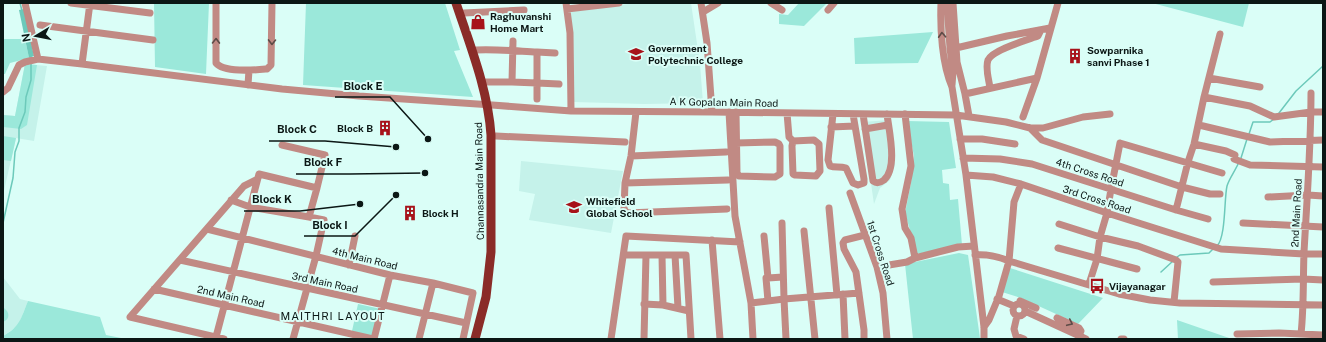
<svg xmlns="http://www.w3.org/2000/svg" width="1326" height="342" viewBox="0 0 1326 342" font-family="'Public Sans',sans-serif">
	<rect width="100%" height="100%" fill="#dafef7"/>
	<path fill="#c5f2ea" d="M638 3H691L700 64 703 103 644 104 574 102 569 10Z
		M25 64 47 66 34 141 16 138 3 195V115L15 116Z
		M890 120 895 165 890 180 880 188 874 204 862 122Z
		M521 161 623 171 611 233 529 220 535 194 519 191Z
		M3 277 20 299 28 301 19 324 12 330 3 336Z"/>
	<path fill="#9be8da" d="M154 3H209L206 74 155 67Z
		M306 3H445L460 50 454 51 473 97 303 85Z
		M799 3H827L804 26 779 24V14L788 15Z
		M1152 3H1249L1243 27Z
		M933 32 918 63 855 64 854 38Z
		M3 39H25L29 58 10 63 5 74H3Z
		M25 64 37 65 27 125 21 129 3 127V115L15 116Z
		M907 121 949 122 956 168 942 170 943 183 949 184 950 200 958 199 962 245 917 254 905 213 911 183 914 156Z
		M3 136 16 138 11 161 3 160Z
		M959 253 968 255 979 331 980 339H913L905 264Z
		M1010 268 1103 298 1078 324 1021 298 1002 292Z
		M28 301 100 317 106 335 126 339H3V336C20 327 21 318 28 301Z
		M358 304 381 309 373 337 352 331Z
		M3 307 7 311C10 316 8 320 3 322Z
		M1177 320 1232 339H1178Z"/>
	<path fill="#6cc9ba" d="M24 9 34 56 29 58 19 10Z"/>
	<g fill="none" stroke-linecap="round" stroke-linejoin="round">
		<path stroke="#6cc9ba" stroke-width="1.5" d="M20 3 22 11
			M1279 113 1296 91 1323 66
			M1249 134 1253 122H1270L1274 119
			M1241 158 1247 139
			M3 223 13 178 15 152 19 141V128L25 112 26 97 31 80V64
			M1217 246C1226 237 1224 199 1227 186 1229 179 1235 171 1238 164
			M1177 257 1180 255 1209 253 1213 249
			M1161 272 1173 261"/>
		<path stroke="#c18a84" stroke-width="7" d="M25 3 38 59
			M71 3 150 13
			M216 3V63C224 73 255 70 267 69L271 65 272 3
			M566 3 570 33 571 111
			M701 3 707 43 712 112
			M771 3 782 10
			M941 3C940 29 942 64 952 87L966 175 984 327V339
			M947 3 950 48 953 72 952 85
			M953 3 957 62 965 94 969 116
			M567 9 619 3
			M828 10 834 3
			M703 12 718 3
			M464 13 524 10
			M40 25 153 40
			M956 48 1007 36 1050 28
			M476 50C496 49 517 51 537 52V83L512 82 513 41
			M537 52 555 53
			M82 64 90 3
			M1209 78 1260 87
			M486 82H512
			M248 85 249 70
			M990 88C989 80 985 68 988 60 992 50 1027 40 1038 36L1041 30
			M3 92 8 88 19 65 25 62 38 59 82 64 282 89 359 96 492 105 571 111 712 112 956 115 1006 122 1030 128H1043L1083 117 1110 114
			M965 94 1037 78 1058 3
			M1204 97 1250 106 1274 117 1311 112H1323
			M537 99V83L559 84
			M636 112 631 156 625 183 624 209 627 213 727 209
			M729 112 735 216 751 303 753 339
			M736 112 737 173 739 176 775 177 780 174V146L779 144 775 142 736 143
			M787 113 789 137 793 141 792 146 793 174 795 175 816 176 820 171 819 144 814 140 793 141
			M833 114 828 160 830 166C835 168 840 166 846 168L853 183 858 185 864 183V179L853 114
			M863 114 873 181C877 184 880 183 884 180 898 168 889 131 887 114
			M905 114 911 166 902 209 905 228 911 238 915 258
			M1023 117 1037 78
			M1199 125 1270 142 1323 140
			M831 127 855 126
			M1030 128 1042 140 1182 187 1210 194H1220
			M865 129 888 125
			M496 136 625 142
			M960 139H982L1015 144
			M1194 144 1226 151 1235 155 1234 159 1250 165 1323 167
			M631 156 726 152
			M963 158 1000 159 1032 164 1176 210 1208 219
			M966 175 993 177 1021 184 1107 213 1221 249 1304 254H1323
			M625 183 728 180
			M850 193 877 267 883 293 887 339
			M1268 197 1308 195 1323 196
			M231 200 250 207 309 217
			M829 208 837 295
			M1176 210 1188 162 1194 144 1204 97 1220 34
			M782 223 784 299 786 339
			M1243 223 1323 227
			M1059 224 1100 237 1138 246 1176 260 1178 262 1174 302
			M207 229 390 275 433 283 473 293 463 339
			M804 231 815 339
			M764 236 768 278 783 277
			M712 240 720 339
			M1058 248 1137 269
			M624 255H686L691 339
			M662 255 663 305
			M675 255 678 308
			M975 255C988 254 997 256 1009 261L1119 294 1150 300 1180 303 1323 305
			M180 260 466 323
			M349 265 355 236
			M877 267 907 262 915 258 958 247 974 246
			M1213 282 1303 279 1323 280
			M1089 284 1097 259 1100 237 1107 213 1111 189 1120 143 1222 173
			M154 289 373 339
			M843 294 845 339
			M997 299 1014 306
			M768 301 766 278H768
			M1020 301 1036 308
			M751 303 784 299 859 293
			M644 304 663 305 689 311
			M1013 310a6 6 0 1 1 12 0a6 6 0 1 1-12 0Z
			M1025 311 1086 339
			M1017 316 1014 329 1016 336 1024 339
			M1057 318 1079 328 1081 331 1079 336
			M984 327 989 320 999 296 1009 261 1014 202 1021 184
			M1237 334 1279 333 1323 335
			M1301 334C1304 307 1303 279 1304 252 1307 199 1311 146 1311 93
			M216 337 259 174 317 188 325 155 282 145
			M224 339 130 317 244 186 256 180
			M293 339 316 256 324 220 309 217 317 188
			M374 339 390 275
			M419 339 433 283
			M611 339 626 236 740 242
			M644 339 646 255
			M864 339V330L856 272 844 249 843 243 845 240 865 235
			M1121 339H1124"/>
		<path stroke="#8a2c28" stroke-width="9" d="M456 3C470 45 488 90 491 135V252L486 297 475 339"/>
	</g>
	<defs><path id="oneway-chevron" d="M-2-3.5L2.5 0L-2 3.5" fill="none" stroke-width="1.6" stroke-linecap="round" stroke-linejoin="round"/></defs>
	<g stroke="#5d4b47">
		<use href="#oneway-chevron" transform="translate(942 35) rotate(-93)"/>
		<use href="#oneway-chevron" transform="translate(216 41) rotate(-89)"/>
		<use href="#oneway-chevron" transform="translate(272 42) rotate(91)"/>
		<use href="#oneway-chevron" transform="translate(1070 323) rotate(25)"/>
	</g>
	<defs>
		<symbol id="shop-bare" viewBox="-9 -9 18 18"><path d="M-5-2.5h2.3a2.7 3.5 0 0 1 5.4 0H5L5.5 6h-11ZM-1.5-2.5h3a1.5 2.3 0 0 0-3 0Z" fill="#a7121a" stroke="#dafef7" stroke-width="2.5" paint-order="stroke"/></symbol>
		<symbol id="university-bare" viewBox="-9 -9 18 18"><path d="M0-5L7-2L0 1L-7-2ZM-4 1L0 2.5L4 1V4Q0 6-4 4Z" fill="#a7121a" stroke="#dafef7" stroke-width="2.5" paint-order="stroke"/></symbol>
		<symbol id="building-bare" viewBox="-9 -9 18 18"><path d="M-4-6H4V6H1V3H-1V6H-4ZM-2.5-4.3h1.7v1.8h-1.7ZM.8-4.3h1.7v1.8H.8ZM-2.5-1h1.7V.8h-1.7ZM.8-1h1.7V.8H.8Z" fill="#a7121a" stroke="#dafef7" stroke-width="2.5" paint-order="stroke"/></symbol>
		<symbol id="school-bare" viewBox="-9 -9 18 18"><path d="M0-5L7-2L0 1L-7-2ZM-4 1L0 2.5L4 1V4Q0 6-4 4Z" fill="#a7121a" stroke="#dafef7" stroke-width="2.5" paint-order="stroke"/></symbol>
		<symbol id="bus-bare" viewBox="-9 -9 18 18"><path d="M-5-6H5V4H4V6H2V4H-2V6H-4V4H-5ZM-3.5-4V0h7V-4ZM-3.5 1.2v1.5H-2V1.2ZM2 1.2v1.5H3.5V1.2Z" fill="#a7121a" stroke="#dafef7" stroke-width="2.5" paint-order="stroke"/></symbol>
	</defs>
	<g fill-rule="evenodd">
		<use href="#shop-bare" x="467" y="11" width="22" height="22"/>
		<use href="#university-bare" x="625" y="43" width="22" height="22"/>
		<use href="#building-bare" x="1064" y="45" width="22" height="22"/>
		<use href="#building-bare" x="374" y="117" width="22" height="22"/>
		<use href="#school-bare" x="563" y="196" width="22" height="22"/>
		<use href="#building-bare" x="399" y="202" width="22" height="22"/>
		<use href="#bus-bare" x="1086" y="275" width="22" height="22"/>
	</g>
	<g text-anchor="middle" stroke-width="4" stroke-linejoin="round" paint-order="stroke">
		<g font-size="10" font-weight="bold" fill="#0b1715" stroke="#dafef7" text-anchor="start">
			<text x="490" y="20">Raghuvanshi<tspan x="490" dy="12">Home Mart</tspan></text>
			<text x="648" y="52">Government<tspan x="648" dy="12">Polytechnic College</tspan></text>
			<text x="1087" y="54">Sowparnika<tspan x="1087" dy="12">sanvi Phase 1</tspan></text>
			<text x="373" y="132" text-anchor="end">Block B</text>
			<text x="586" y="205">Whitefield<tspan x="586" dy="12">Global School</tspan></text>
			<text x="422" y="217">Block H</text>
			<text x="1109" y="290">Vijayanagar</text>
		</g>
		<g font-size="10" fill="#0b1715" stroke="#dafef7">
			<text transform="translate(724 102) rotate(1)" y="4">A K Gopalan Main Road</text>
			<text transform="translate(1090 172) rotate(18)" y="4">4th Cross Road</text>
			<text transform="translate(479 181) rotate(-91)" y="4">Channasandra Main Road</text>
			<text transform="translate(1097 199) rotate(18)" y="4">3rd Cross Road</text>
			<text transform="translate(1296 213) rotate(-87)" y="4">2nd Main Road</text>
			<text transform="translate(881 253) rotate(72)" y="4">1st Cross Road</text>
			<text transform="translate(365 258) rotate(14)" y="4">4th Main Road</text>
			<text transform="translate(325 282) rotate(12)" y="4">3rd Main Road</text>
			<text transform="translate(231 296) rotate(13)" y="4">2nd Main Road</text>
		</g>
		<g font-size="11" letter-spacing="1" fill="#0b1715" stroke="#dafef7">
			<text x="333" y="320">MAITHRI LAYOUT</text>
		</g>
	</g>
	<path fill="none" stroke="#0b1715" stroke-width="1.5" d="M428 139L390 97H335M396 147L325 141H269M425 173L350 174H296M360 204L300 211H244M396 195L355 236H304"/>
	<g fill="#0b1715" stroke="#dafef7" stroke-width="1.5">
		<circle cx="428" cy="139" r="4"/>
		<circle cx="396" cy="147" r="4"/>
		<circle cx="425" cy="173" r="4"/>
		<circle cx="360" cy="204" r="4"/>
		<circle cx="396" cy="195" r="4"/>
	</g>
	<g font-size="11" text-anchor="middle" font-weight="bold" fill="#0b1715" stroke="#dafef7" stroke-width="4" stroke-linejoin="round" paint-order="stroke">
		<text x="363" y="90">Block E</text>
		<text x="297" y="133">Block C</text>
		<text x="323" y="166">Block F</text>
		<text x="272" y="203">Block K</text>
		<text x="330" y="229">Block I</text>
	</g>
	<rect width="1326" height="342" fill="none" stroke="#0b1715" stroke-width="8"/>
	<g transform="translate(36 36) rotate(260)" stroke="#dafef7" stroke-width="3" paint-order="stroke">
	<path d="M0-3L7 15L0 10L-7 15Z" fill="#0b1715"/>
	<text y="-6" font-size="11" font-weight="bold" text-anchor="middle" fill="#0b1715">N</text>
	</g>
</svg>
